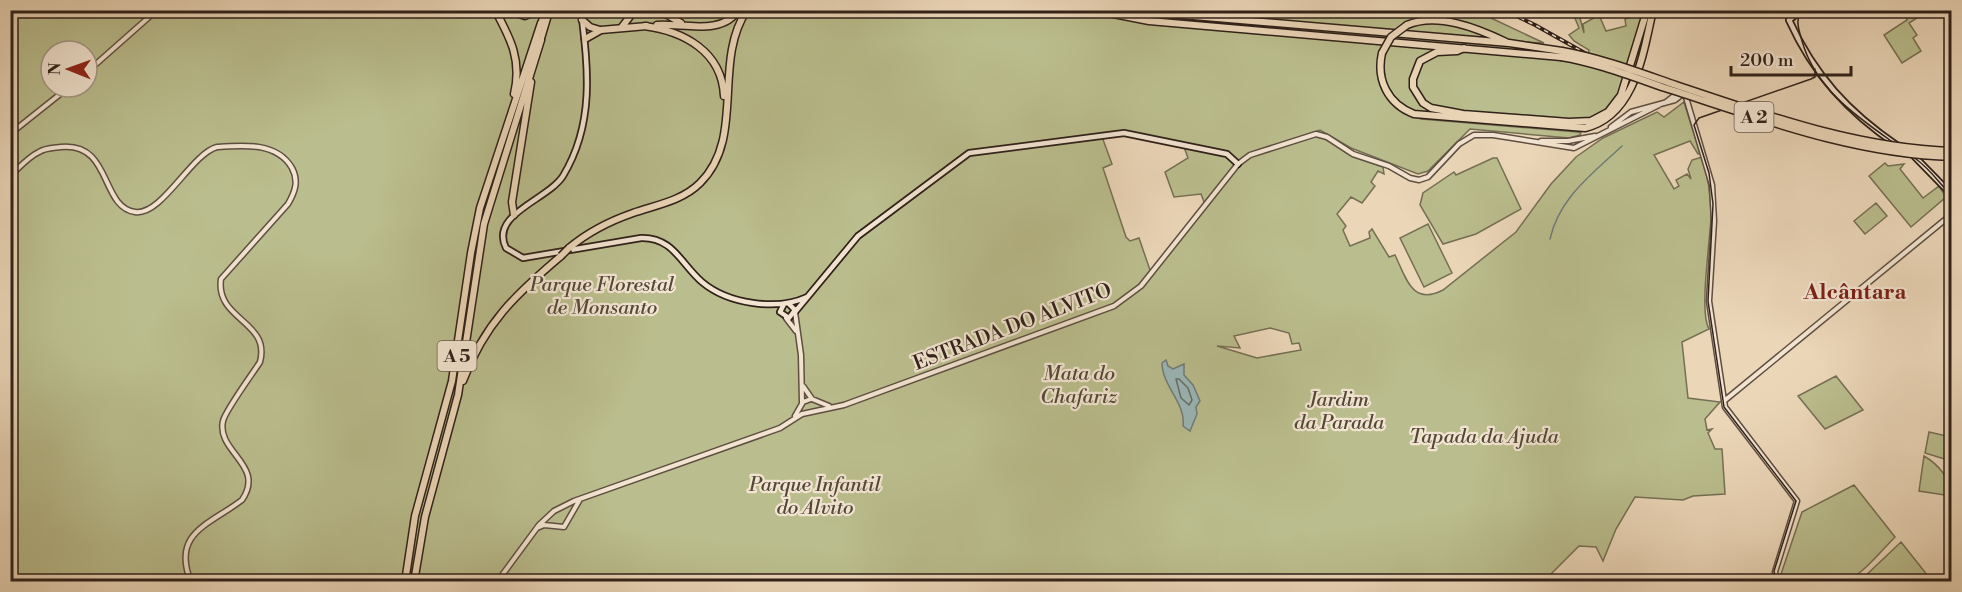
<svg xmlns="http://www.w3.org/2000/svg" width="1962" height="592" viewBox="0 0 1962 592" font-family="'Libre Bodoni',serif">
	<rect width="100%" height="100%" fill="#ebd6b8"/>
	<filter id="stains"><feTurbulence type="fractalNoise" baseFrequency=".00333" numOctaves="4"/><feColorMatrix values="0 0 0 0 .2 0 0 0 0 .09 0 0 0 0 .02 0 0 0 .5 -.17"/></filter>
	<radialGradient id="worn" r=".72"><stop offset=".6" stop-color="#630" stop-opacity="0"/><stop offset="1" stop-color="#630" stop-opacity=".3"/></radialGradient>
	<path fill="#babd8d" stroke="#756f54" stroke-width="1.5" fill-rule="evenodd" d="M1464 10 1491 18 1544 43 1522 42 1588 54 1589 50 1574 41 1569 35 1579 28 1572 11H1578L1584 33 1583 24 1599 15 1606 31 1626 26 1625 19 1641 14V19L1649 16 1623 97 1585 125 1401 112 1421 119 1577 132 1581 133 1580 135 1569 138 1470 129 1428 171 1418 174 1351 148 1320 130 1284 142 1283 146 1315 136 1325 139 1353 157 1383 167 1384 174 1378 171 1371 182 1375 186 1362 203 1351 197 1337 214 1346 226 1343 230 1350 246 1370 238 1369 232 1372 229 1389 257 1395 255C1406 278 1412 306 1443 290L1516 232 1551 184 1576 157 1603 138 1657 112 1664 117 1684 102 1700 153 1698 154 1690 141 1654 155 1674 189 1679 186 1676 180 1687 174 1691 179 1688 169 1692 160 1702 157C1708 176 1711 197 1711 217 1710 243 1699 312 1709 329L1682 342 1688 398 1720 402 1705 419 1707 430 1712 429 1708 433 1715 449H1722L1725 494 1693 496 1683 500 1635 497 1616 529 1603 561 1596 547 1579 546 1544 581H11L10 11ZM51 51H87V87H51ZM1101 134H1125L1184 147 1188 158 1165 172 1174 197 1201 194 1206 207 1151 273 1139 238 1130 241 1126 237 1103 168 1112 164ZM1270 328 1289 333 1292 344 1299 343 1301 350 1257 358 1217 346 1240 348 1234 336Z
		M1907 11H1928L1909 23 1917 35 1913 38 1921 51 1902 63 1884 35 1907 20 1904 13Z
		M1493 158H1497L1521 209 1476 234 1443 244 1420 205 1423 193 1454 172 1456 175Z
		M1885 163 1888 166 1904 164 1900 169 1923 198 1939 186 1946 197 1911 227 1869 176Z
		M1876 203 1887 216 1865 234 1854 221Z
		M1428 224 1452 273 1424 287 1400 238Z
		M1836 376 1863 410 1825 429 1798 396Z
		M1929 432 1951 437V461L1925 453Z
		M1924 456C1938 464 1952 480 1951 496L1919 491Z
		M1854 485 1895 537C1883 549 1861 576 1846 581 1832 586 1792 582 1780 577L1802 512Z
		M1901 542 1932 581H1864L1862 579Z"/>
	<path fill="#9bb7b8" stroke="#707b79" stroke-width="1.5" d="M1166 360 1168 366 1173 369 1184 364V375L1193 385 1200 401 1196 407 1197 414 1190 431 1183 426C1186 403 1162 386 1162 363Z"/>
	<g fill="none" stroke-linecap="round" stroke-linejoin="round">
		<path stroke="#666c69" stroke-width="1.5" d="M1176 379H1179L1188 388 1192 400 1189 405 1181 398Z"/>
		<path stroke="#707b79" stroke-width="1.5" d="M1550 239C1559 198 1592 174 1622 146"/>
		<defs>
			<path id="tertiary" d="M87 72 157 10
				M1685 94 1712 185 1714 221 1709 301 1725 407 1797 501 1775 572 1777 582
				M1666 102 1679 92
				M1611 127 1631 112 1675 100 1684 93
				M10 134 69 87
				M1541 141H1568L1595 136
				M10 176C19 168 28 157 39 152 45 148 54 148 61 147 112 142 100 207 135 212 162 216 191 154 217 147 243 145 277 142 292 168 299 181 295 192 288 204L221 279C215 320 271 321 260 362 253 373 225 411 223 421 216 452 266 465 242 500 209 525 171 533 191 582
				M795 312 801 355 802 403
				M786 318 796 331
				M803 386 812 399 829 406
				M1724 401 1952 214
				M795 416 803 402 811 399
				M537 528 544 525 564 527 579 501
				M497 582 539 525 554 511 574 501 780 428 802 414 844 405 1114 306 1141 286 1238 164 1250 155 1316 134 1327 137 1353 154 1389 166 1410 178 1419 180 1428 177 1459 144 1474 135H1493L1574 148 1659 105"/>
			<path id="secondary" d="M581 10C588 68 595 123 563 176 548 200 489 214 506 248L523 258 641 238C673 237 681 264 702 282 728 304 777 311 807 297
				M1802 10 1789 20C1814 75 1848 112 1898 146
				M1913 155 1952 195
				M784 304 780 312 789 318 795 310 788 303
				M795 312 858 236 969 153 1124 133 1227 154 1238 164"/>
			<path id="trunk" d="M541 23 545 10
				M541 40 550 10"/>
			<path id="motorway" d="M495 10C511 39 522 61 514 94
				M508 10 525 16 538 10
				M659 10 681 23
				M1093 10 1149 21 1561 57
				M1123 10 1509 43 1562 51
				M582 20 590 27 600 30
				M657 25C682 23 723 36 738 10
				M1407 25C1437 12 1477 28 1506 42
				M644 26C683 31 722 51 724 96
				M621 28 635 10
				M585 39 601 30 647 26
				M1464 48 1457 51 1437 52 1420 61 1413 79V87L1423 103 1431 108 1463 114 1569 122 1591 121 1608 112 1621 95 1647 10
				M1382 53C1376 80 1388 104 1414 114L1585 128C1635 116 1643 54 1653 10
				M514 215 512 202 531 82
				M569 248C588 232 610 221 633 213 656 205 682 201 700 183 746 138 712 62 747 10
				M463 381C484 324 516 294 561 256
				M405 582 415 516 452 381 471 253 480 208 541 23
				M414 582 425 517 458 395 484 224 541 40"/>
		</defs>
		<use href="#tertiary" stroke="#5f4e42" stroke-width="7"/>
		<use href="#secondary" stroke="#30211a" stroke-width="8"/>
		<use href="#trunk" stroke="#30211a" stroke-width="8"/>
		<use href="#motorway" stroke="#30211a" stroke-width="9"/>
		<use href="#tertiary" stroke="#f2e4d1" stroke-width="4"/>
		<use href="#secondary" stroke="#f2e4d1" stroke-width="4.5"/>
		<use href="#trunk" stroke="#ebd6b8" stroke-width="5"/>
		<use href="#motorway" stroke="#ebd6b8" stroke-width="6"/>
		<path stroke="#30211a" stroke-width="1.5" d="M1801 10C1795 21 1799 30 1802 41 1818 98 1873 126 1916 159 1930 169 1940 184 1952 196
			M1776 582 1774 571 1796 501 1724 407 1708 301 1713 204 1709 173 1694 125 1699 118 1811 79 1815 77V69"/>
		<defs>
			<path id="rail" d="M1504 10 1535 25 1608 66 1795 129 1882 149 1952 155"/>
		</defs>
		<use href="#rail" stroke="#30211a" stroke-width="4"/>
		<use href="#rail" stroke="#f2e4d1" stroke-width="1.5" stroke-dasharray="4.5" stroke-linecap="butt"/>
		<defs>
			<path id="motorway-bridge" d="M1562 51C1601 58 1638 72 1676 85 1766 115 1856 148 1952 151
				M1382 53 1391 37 1407 25
				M1561 57C1597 63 1630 76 1665 88 1759 118 1852 154 1952 157
				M561 256 569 248"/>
		</defs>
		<use href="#motorway-bridge" stroke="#30211a" stroke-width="9" stroke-linecap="butt"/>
		<use href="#motorway-bridge" stroke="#ebd6b8" stroke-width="6"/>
	</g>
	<g text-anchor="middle" stroke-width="4.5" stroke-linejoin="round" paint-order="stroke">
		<g fill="#f2e4d1" stroke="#6a5c51" stroke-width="1.5">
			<rect x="1734.5" y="102" width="39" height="30" rx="4.5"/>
			<rect x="437.5" y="341" width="39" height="30" rx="4.5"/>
		</g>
		<g font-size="18" font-weight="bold" fill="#30211a">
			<text x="1754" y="123">A 2</text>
			<text x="457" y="362">A 5</text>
		</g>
		<g font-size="20" font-style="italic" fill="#524837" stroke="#f2e4d1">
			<text x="602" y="291">Parque Florestal<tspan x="602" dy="23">de Monsanto</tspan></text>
			<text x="1079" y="380">Mata do<tspan x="1079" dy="23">Chafariz</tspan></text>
			<text x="1339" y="406">Jardim<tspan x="1339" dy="23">da Parada</tspan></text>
			<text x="1484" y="443">Tapada da Ajuda</text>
			<text x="815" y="491">Parque Infantil<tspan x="815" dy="23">do Alvito</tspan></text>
		</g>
		<g font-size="20" fill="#30211a" stroke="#f2e4d1">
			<text transform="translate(1012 326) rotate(-21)" y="7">ESTRADA DO ALVITO</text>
		</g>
		<g font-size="22" font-weight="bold" fill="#7a1f14" stroke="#f2e4d1">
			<text x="1855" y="299">Alcântara</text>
		</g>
	</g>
	<rect width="1962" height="592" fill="none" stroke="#ebd6b8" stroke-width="36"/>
	<rect x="12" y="12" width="1938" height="568" fill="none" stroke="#30211a" stroke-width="3"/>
	<rect x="18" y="18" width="1926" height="556" fill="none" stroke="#30211a" stroke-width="1.5"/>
	<g transform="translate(69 69) rotate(271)"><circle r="28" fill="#f2e4d1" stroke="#a49688" stroke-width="1.5"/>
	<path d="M0-4.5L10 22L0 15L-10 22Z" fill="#8f2418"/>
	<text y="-9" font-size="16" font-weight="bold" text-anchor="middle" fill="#30211a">N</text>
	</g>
	<path d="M1731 66v9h120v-9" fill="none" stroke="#30211a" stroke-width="3"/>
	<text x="1740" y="66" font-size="18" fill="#30211a" stroke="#f2e4d1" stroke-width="4.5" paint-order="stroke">200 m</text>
	<rect width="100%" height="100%" filter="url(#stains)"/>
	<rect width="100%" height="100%" fill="url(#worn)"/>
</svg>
